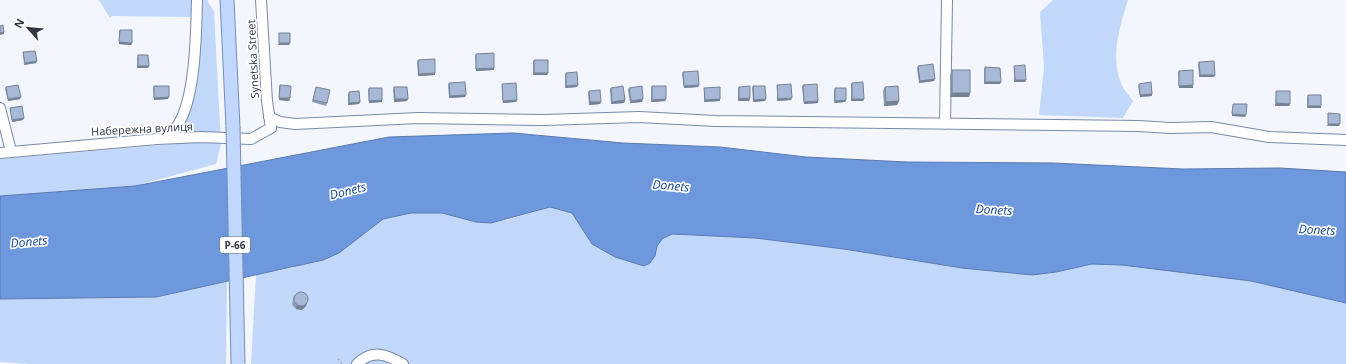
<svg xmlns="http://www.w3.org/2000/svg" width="1346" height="364" viewBox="0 0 1346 364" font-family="'Open Sans',sans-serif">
	<rect width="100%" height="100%" fill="#f3f6fd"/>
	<path fill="#c1d8fb" d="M99 0H207L214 12 221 144 216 164 135 186 0 196V159L184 143 181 125 193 92V17L112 16 110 18Z
		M1053 0H1128C1120 26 1110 55 1121 83 1123 89 1129 95 1133 101L1123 118 1039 115 1044 67 1040 12Z
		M550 207 572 213 592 244 644 266C656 260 652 257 657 246 660 240 666 237 672 234L755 238 844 249 962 268 1032 275 1056 272 1092 264 1122 265 1251 281 1346 303V364H251L256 275 292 268 366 232 383 219 411 212 442 213 476 222 507 220Z
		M227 281 226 364H29L0 362V299L156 297Z"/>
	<path fill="#6d98dd" stroke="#5b7baf" d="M513 133 623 143 720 147 806 157 907 162 1053 163 1183 169 1280 168 1346 172V303L1251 281 1122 265 1092 264 1056 272 1032 275 962 268 844 249 755 238 693 235 672 234 662 239 657 246 655 256 650 263 644 266 615 257 592 244 572 213 550 207 491 223 476 222 442 213H411L383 219 339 253 323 260 156 297 0 299V196L135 186 389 137Z"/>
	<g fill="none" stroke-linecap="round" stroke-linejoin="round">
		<defs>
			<path id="minor" d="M0 108 11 151
				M269 117 280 122 295 124 418 118 543 120 639 117 716 121 1138 126 1171 128 1211 127 1269 137 1346 140
				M945 124 947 0
				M163 137C197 128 196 30 197 0
				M0 153 157 139 201 137 251 139 271 128 267 101 261 0
				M357 364C372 349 386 354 403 364"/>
			<path id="major" d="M227 0 233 127"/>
		</defs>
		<use href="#minor" stroke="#798aa6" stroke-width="12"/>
		<use href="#major" stroke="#738ebb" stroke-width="15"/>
		<path stroke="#a8adb6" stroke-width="1.5" stroke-dasharray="2 2" stroke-linecap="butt" d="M338 359 342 364"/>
		<use href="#minor" stroke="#fff" stroke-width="10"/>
		<use href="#major" stroke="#c1d7fd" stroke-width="13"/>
		<defs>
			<path id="major-bridge" d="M233 127 238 364"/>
		</defs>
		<use href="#major-bridge" stroke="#738ebb" stroke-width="15" stroke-linecap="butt"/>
		<use href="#major-bridge" stroke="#c1d7fd" stroke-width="13"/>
	</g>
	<path fill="#909fb8" d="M120 30 132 43 131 45 119 44V32Z
		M23 52 37 61 36 63 24 65 23 54Z
		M476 54 494 68V70L476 71 475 56Z
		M138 55 149 66 148 68H137V58Z
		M418 60 435 75 418 76 417 62Z
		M534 60 548 73 547 75H533V62Z
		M1199 62 1214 77H1199L1198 64Z
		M918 66 934 81 919 83 917 68Z
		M1014 66 1026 80 1025 82H1014Z
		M985 67 1001 82 1000 84H984V69Z
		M952 70 970 93 969 97H950V75Z
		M1179 71 1193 85V88H1179L1178 73Z
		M683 72 699 85 698 87 684 88 682 74Z
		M566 73 577 87 565 88V75Z
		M449 83 466 95 465 97 449 98 448 85Z
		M852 83 863 101H851V85Z
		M502 84 517 100 516 102 503 103 502 86Z
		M1139 84 1152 94V96L1140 97 1138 86Z
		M280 85 290 98 289 101 279 100V87Z
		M777 85 791 100 777 101Z
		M803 85 818 103 804 104 802 87Z
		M154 86 168 99 154 100 153 88Z
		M652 86 666 99 665 101 651 102V88Z
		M753 86 765 101 753 102 752 88Z
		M6 87 20 99 8 101 5 89Z
		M316 87 327 103 326 106 312 102Z
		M394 87 407 101 394 102 393 90Z
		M739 87 750 98 749 101H738V89Z
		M885 87 899 101 897 105 884 106 883 91Z
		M369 88 382 102 369 103 368 90Z
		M611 88 625 100 624 103 611 104 610 90Z
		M629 88 642 102 630 103 628 90Z
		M704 88 720 101 704 102Z
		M835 88 846 100 845 102 834 103V91Z
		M589 91 600 104 589 105 588 93Z
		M1276 91 1290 104 1289 106H1275L1276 93Z
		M349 92 360 102 359 104 348 105V94Z
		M1308 95 1321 108H1307V98Z
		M10 108 23 120 12 122 10 110Z
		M294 295 307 302 306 306 302 310 296 309 292 305 293 299Z"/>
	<path fill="#758296" d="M4 32V34L0 35V33Z
		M119 42 132 43 131 45 119 44Z
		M279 43H290L289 45H278Z
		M37 61 36 63 24 65 25 63Z
		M138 66H149L148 68H137Z
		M494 68V70L476 71V69Z
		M435 73V75L418 76 419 74Z
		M534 73H548L547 75H533Z
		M1200 75H1215L1214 77H1199Z
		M935 79 934 81 919 83 920 81Z
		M1015 80H1026L1025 82H1014Z
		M985 82H1001L1000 84H984Z
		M578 85 577 87 565 88 566 86Z
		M699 85 698 87 684 88V86Z
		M1193 85V88H1179V86Z
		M952 93H970L969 97H950Z
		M1152 94V96L1140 97V95Z
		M466 95 465 97 449 98 450 96Z
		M21 97 20 99 8 101V99Z
		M169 97 168 99 154 100V98Z
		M279 98H290L289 101 279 100Z
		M750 98 749 101H738L739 99Z
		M792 98 791 100 777 101 778 99Z
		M395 99H408L407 101 394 102Z
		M643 99 642 102 630 103 631 101Z
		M666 99 665 101 651 102 652 100Z
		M720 99V101L704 102 705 100Z
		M766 99 765 101 753 102 754 100Z
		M852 99H864L863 101H851Z
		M382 100V102L369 103V101Z
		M517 100 516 102 503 103V101Z
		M625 100 624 103 611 104 612 102Z
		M846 100 845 102 834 103 835 101Z
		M818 101V103L804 104V102Z
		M899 101 897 105 884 106 886 102Z
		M360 102 359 104 348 105 349 103Z
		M590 102H601L600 104 589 105Z
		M1276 103 1290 104 1289 106H1275Z
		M1308 106H1321V108H1307Z
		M1232 114 1246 115 1245 117 1232 116Z
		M24 118 23 120 12 122V120Z
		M1328 124H1340L1339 126H1327Z
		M307 302 306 306 302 310 296 309 297 305Z"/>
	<path fill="#a7b9d6" stroke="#758296" d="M3 25 4 32 0 33V26Z
		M120 30H132V43L119 42Z
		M279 33H290V43H279Z
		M35 51 37 61 25 63 23 52Z
		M494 53V68L476 69V54Z
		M138 55H148L149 66H138Z
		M435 59V73L419 74 418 60Z
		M534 60H548V73H534Z
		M1214 61 1215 75H1200L1199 62Z
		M933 64 935 79 920 81 918 66Z
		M1025 65 1026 80H1015L1014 66Z
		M985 67 1000 68 1001 82H985Z
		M952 70H970V93H952Z
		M1193 70V85L1179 86V71Z
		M698 71 699 85 684 86 683 72Z
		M577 72 578 85 566 86V73Z
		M465 82 466 95 450 96 449 83Z
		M863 82 864 99H852V83Z
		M1151 82 1152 94 1140 95 1139 84Z
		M516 83 517 100 503 101 502 84Z
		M791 84 792 98 778 99 777 85Z
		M817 84 818 101 804 102 803 85Z
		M18 85 21 97 8 99 6 87Z
		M280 85 291 86 290 98H279Z
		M154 86H169V97L154 98Z
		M623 86 625 100 612 102 611 88Z
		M642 86 643 99 631 101 629 88Z
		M652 86H666V99L652 100Z
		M750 86V98L739 99V87Z
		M753 86H765L766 99 754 100Z
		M898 86 899 101 886 102 885 87Z
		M316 87 330 90 327 103 313 100Z
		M394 87H407L408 99H395Z
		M720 87V99L705 100 704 88Z
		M369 88H382V100L369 101Z
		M835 88H846V100L835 101Z
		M600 90 601 102H590L589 91Z
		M359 91 360 102 349 103V92Z
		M1276 91H1290V104L1276 103Z
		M1308 95H1321V106H1308Z
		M1233 104H1247L1246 115 1232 114Z
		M22 106 24 118 12 120 10 108Z
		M1328 113 1340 114V124H1328Z
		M294 299a7 7 0 1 1 14 0a7 7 0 1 1-14 0Z"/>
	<g text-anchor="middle" stroke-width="3.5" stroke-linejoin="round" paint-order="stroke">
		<rect fill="#fff" stroke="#6e747b" stroke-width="1" x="220" y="237" width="30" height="16" rx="3"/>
		<g font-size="10" font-weight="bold" fill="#303843">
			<text x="235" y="249">Р-66</text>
		</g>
		<g font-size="11" fill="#303843" stroke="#fff">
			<text transform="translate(253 59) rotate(-93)" y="4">Synetska Street</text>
			<text transform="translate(142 129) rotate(-3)" y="4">Набережна вулиця</text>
		</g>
		<g font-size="12" font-style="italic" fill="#0c4191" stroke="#fff">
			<text transform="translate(671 186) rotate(5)" y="4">Donets</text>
			<text transform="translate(348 191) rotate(-14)" y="4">Donets</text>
			<text transform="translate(994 210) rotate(3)" y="4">Donets</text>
			<text transform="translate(1317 230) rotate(3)" y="4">Donets</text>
			<text transform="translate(29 242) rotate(-5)" y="4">Donets</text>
		</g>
	</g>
	<g transform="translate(28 28) rotate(297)" stroke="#ffffff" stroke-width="3" paint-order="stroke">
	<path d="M0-3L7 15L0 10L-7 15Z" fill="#303843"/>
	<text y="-6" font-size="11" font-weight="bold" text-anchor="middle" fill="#303843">N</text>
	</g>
</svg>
